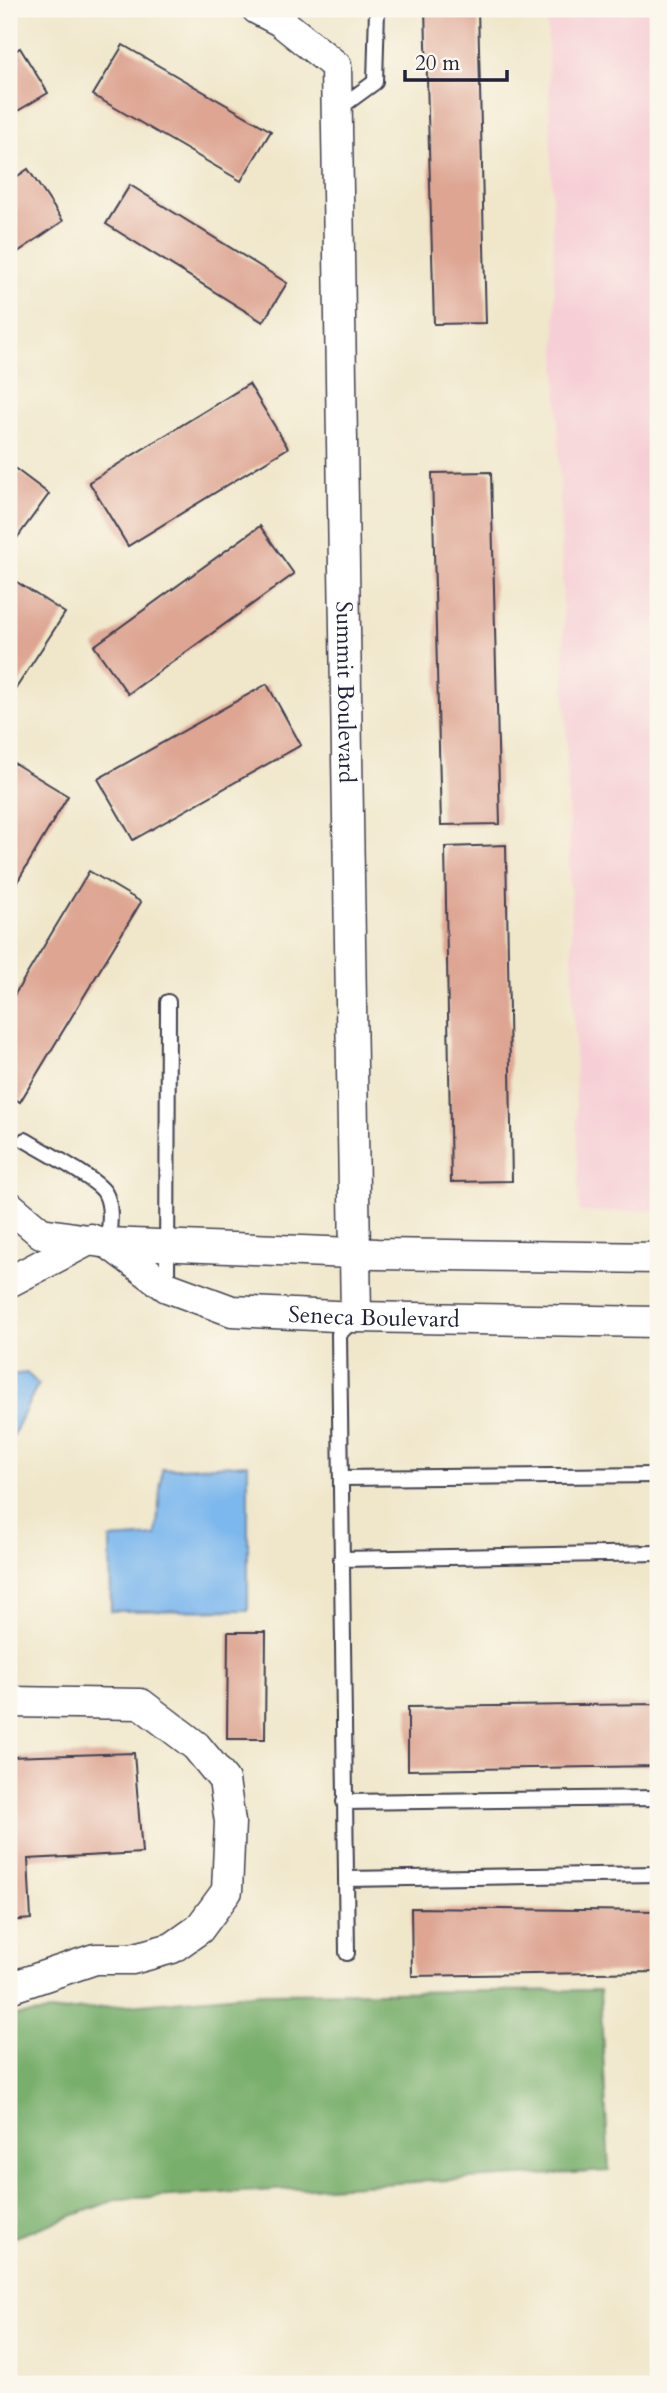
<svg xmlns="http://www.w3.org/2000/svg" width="667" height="2393" viewBox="0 0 667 2393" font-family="Cardo,serif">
	<rect width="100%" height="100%" fill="#fbf7ec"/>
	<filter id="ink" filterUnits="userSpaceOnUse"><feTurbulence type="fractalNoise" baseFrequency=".0143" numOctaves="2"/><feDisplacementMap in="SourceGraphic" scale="14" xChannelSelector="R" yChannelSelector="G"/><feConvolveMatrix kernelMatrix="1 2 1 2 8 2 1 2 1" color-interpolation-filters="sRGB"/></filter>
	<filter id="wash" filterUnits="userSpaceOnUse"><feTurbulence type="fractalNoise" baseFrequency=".00686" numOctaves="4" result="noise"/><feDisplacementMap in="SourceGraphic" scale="28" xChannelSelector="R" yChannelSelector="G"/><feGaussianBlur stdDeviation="1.57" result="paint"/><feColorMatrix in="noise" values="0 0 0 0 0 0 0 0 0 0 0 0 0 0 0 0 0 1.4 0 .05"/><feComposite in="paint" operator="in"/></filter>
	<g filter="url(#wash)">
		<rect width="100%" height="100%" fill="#f0e7cb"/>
		<path fill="#f6cfd6" d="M547 9H658V1211L579 1212Z"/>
		<path fill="#78af6c" stroke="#4d6854" stroke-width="2" d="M600 1990 609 2171 118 2199 9 2239V2016L262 1993Z"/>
		<path fill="#7cb7ed" stroke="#4f6c94" stroke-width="2" d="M27 1373 38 1384 9 1444V1375Z
			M248 1464V1610L111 1611 110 1539 156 1536 162 1469Z"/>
		<g id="blocks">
			<path fill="#dea593" d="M425 9H478L486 323 434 324Z
				M123 45 271 131 241 181 93 95Z
				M20 48 48 93 9 116V55Z
				M28 169 63 221 9 258V182Z
				M130 185 287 283 263 322 106 224Z
				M249 384 288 448 128 546 89 482Z
				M9 464 49 494 9 549Z
				M491 472 500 824 441 825 432 473Z
				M260 526 294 574 128 694 94 646Z
				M9 577 65 613 9 699Z
				M267 684 301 745 133 840 98 779Z
				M9 760 68 796 9 896Z
				M506 845 512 1181 451 1182 445 847Z
				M89 871 141 902 20 1102 9 1095V1004Z
				M228 1632H266L265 1739H227Z
				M658 1704V1766L408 1770V1707Z
				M134 1753 142 1853 28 1859 31 1919 9 1921V1757Z
				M411 1908 658 1911V1972L412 1976Z"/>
		</g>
	</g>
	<g filter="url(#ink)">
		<use href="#blocks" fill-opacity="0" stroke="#414051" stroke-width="2"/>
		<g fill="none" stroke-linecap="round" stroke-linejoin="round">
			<defs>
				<path id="service" d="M338 109 375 82 377 9
					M25 1140C42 1150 97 1179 105 1193 113 1207 109 1228 108 1243
					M167 1286 168 1002
					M341 1478 658 1475
					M341 1559 658 1553
					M344 1802 658 1798
					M346 1879 658 1874
					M347 1953 339 1334 355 1318"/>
				<g id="minor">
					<path id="s1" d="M257 9 280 21 336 66 356 1317"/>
					<path d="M9 1206 41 1233 108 1243 377 1254 658 1258"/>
					<path id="s2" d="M108 1243 167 1287 232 1311 356 1317 658 1322"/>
					<path d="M9 1282 91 1239"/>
					<path d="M9 1702 141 1704 196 1746 224 1780 230 1822 227 1891 199 1929 172 1948 132 1959H95L9 1988"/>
				</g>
			</defs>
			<use href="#service" stroke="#414051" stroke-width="18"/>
			<use href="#minor" stroke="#414051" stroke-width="33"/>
			<use href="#service" stroke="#fff" stroke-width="14"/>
			<use href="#minor" stroke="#fff" stroke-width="30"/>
		</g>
	</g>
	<g text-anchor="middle" stroke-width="6" stroke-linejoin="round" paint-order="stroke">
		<g font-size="23" fill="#22223b" stroke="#fbf7ec">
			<text dy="8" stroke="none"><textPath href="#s1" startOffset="724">Summit Boulevard</textPath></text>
			<text dy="8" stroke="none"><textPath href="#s2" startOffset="285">Seneca Boulevard</textPath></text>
		</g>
	</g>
	<rect width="667" height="2393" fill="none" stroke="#fbf7ec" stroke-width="35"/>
	<path d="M405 70v10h102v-10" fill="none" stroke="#22223b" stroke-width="3.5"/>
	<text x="415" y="70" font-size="21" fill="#22223b" stroke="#fbf7ec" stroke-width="5" paint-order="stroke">20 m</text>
</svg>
